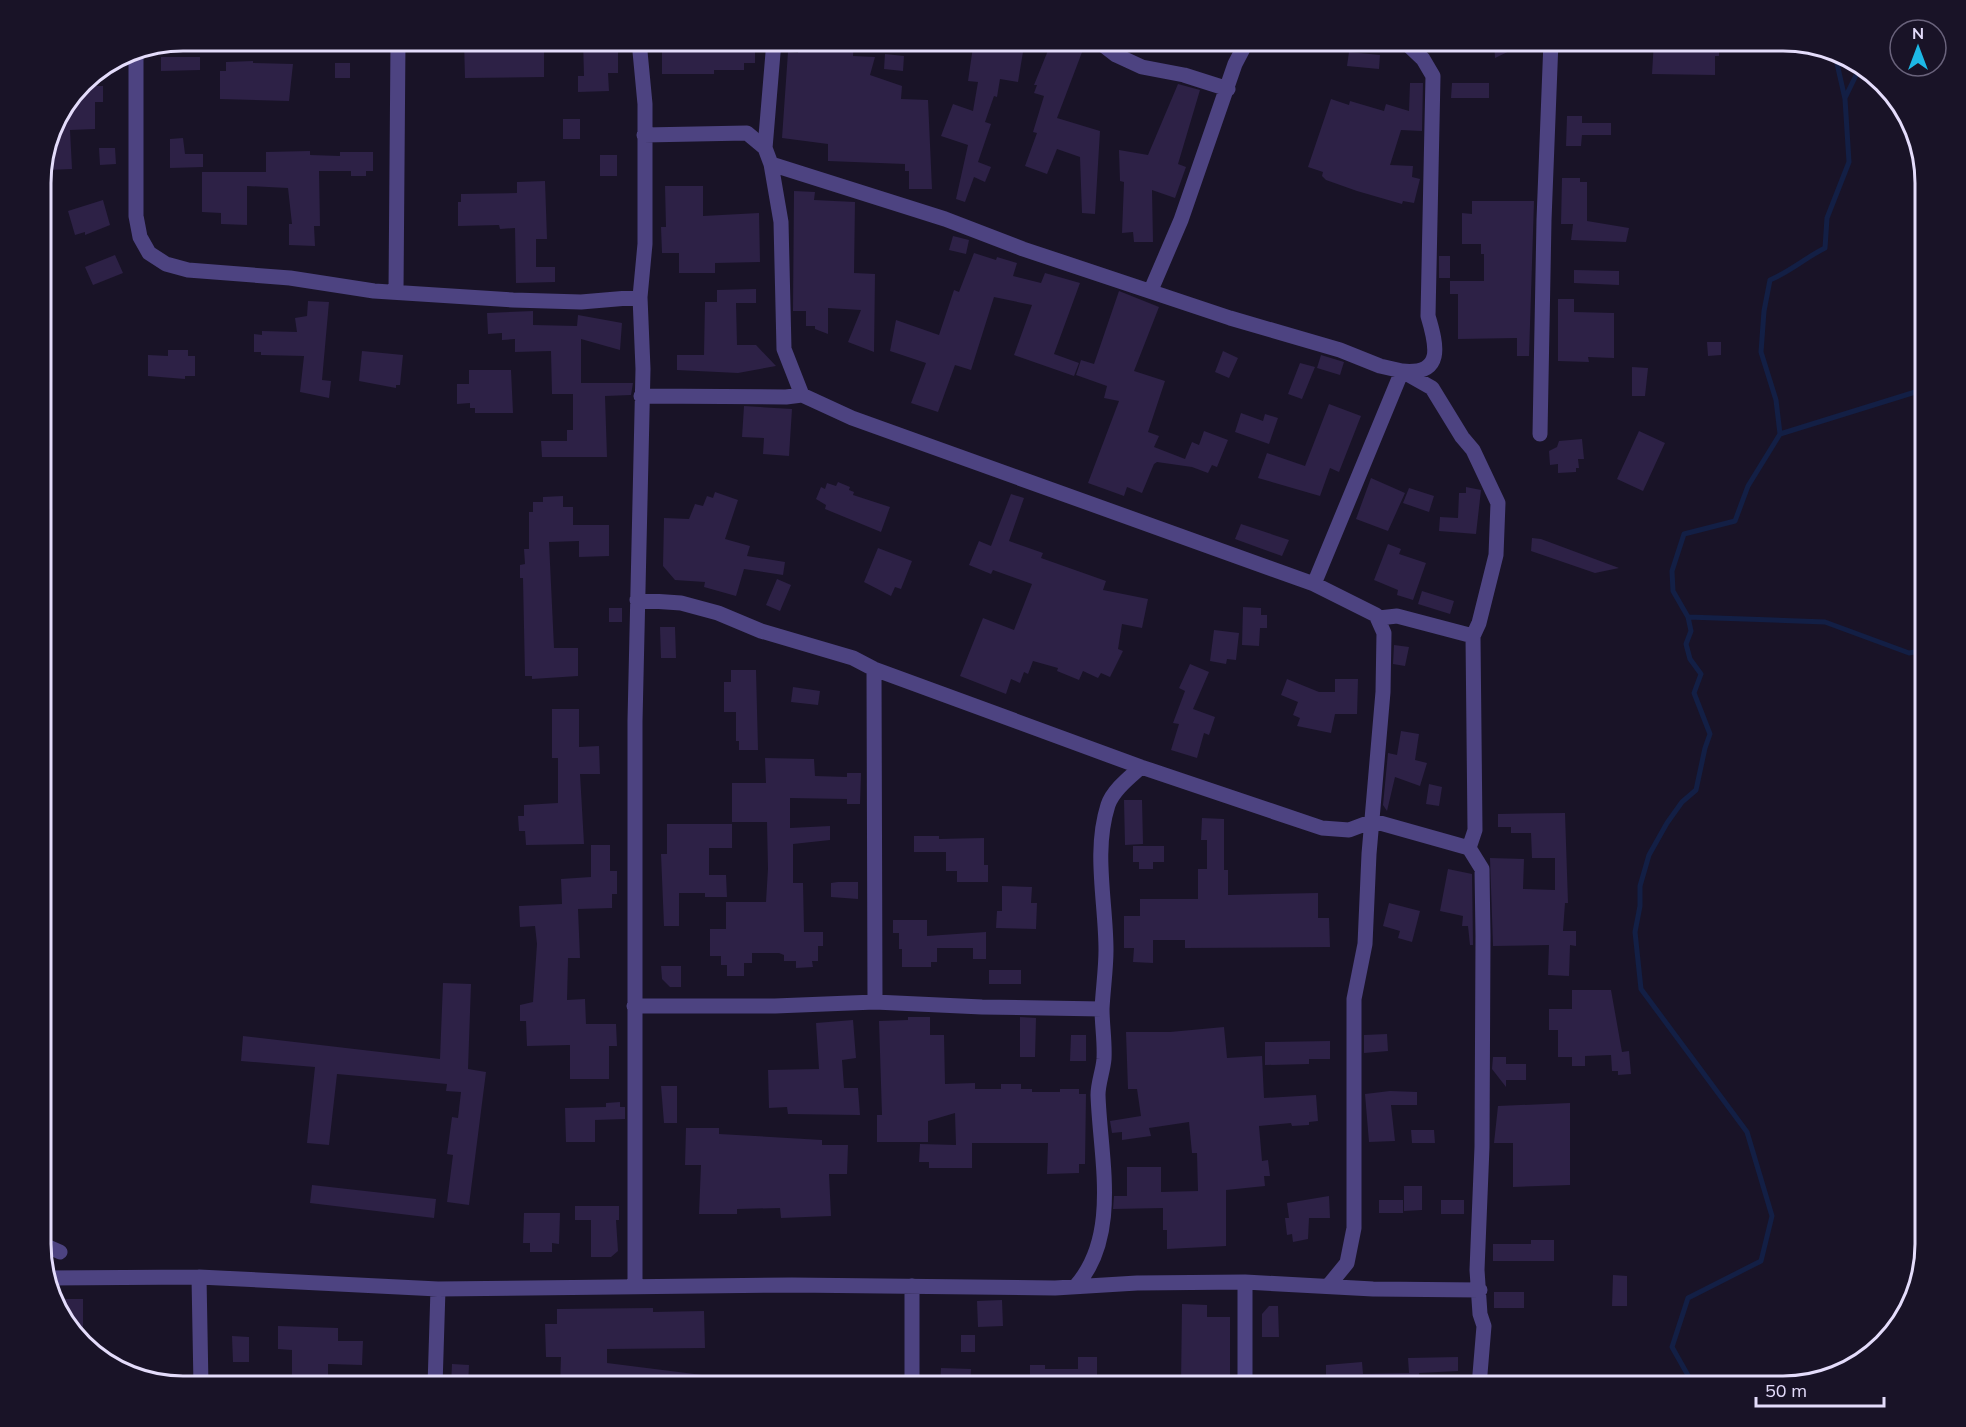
<svg xmlns="http://www.w3.org/2000/svg" width="1966" height="1427" viewBox="0 0 1966 1427" font-family="Mulish,sans-serif">
	<rect width="100%" height="100%" fill="#191327"/>
	<g fill="none" stroke-linecap="round" stroke-linejoin="round">
		<path stroke="#131f45" stroke-width="5" d="M1845 98 1860 67
			M1780 434 1776 400 1761 352 1764 311 1770 280C1791 271 1805 258 1825 248L1827 218 1849 162 1845 99 1836 59
			M1688 617 1825 622 1909 653 1925 650
			M1694 1386 1672 1347 1688 1298 1761 1261 1772 1216 1747 1132 1641 989 1635 932 1640 906V886L1649 855 1667 823 1682 802 1696 790 1705 748 1710 734 1694 693 1701 674 1690 659 1686 644 1691 631 1688 617 1673 591 1672 571 1684 534 1735 521 1748 486 1780 434 1925 389"/>
	</g>
	<path fill="#2d2146" d="M464 40H488L490 50H518V40H544V77L465 78Z
		M583 40H618V73H608L609 91 578 92V76H584Z
		M662 40H755V63H744V70H714V74H662Z
		M799 40H854L853 56 875 57 870 75 902 86 901 99 928 100 932 189H909V171H905V164L828 161V144L782 138 788 52 798 53Z
		M974 40H1025L1018 82 1000 79 997 97 994 96 985 122 991 124 978 162 991 167 985 182 974 177 965 202 956 199 968 145 941 136 953 104 973 111 978 82 968 81Z
		M1494 40H1532L1495 58Z
		M1654 40H1719V56H1715V75L1652 74Z
		M1066 41 1084 47 1057 118 1100 131 1095 214 1082 213 1080 157 1057 149 1047 174 1025 166 1037 133 1033 132 1044 96 1034 93 1037 85H1034L1051 43 1064 48Z
		M1349 52 1380 55 1379 69 1347 66Z
		M885 54 904 56 903 71 884 69Z
		M161 57H200V70L161 71Z
		M253 61V63L293 64 289 101 220 99V71H226V62Z
		M335 63H350V78H335Z
		M1410 83H1423L1422 131 1401 130 1390 165 1413 166 1412 177 1420 179 1414 203 1403 201 1402 204 1357 191 1326 180 1322 176 1323 172 1308 167 1331 99 1349 105 1350 101 1384 111 1386 104 1409 111Z
		M1452 83H1489V98H1451Z
		M1178 84 1200 90 1178 164 1186 167 1175 198 1152 190 1153 242H1134L1133 232 1122 233 1124 182 1120 181 1119 150 1148 155Z
		M81 86H103V102H95V129L70 130 72 169 47 170 46 155 55 121Z
		M1567 116H1582V123H1611V135H1582L1581 146H1566Z
		M563 119H580V139H563Z
		M183 138 185 154H203V167L170 168V139Z
		M99 148H115L116 164 100 165Z
		M310 151V155L340 156V152H373V171H366V176H351V171H319L320 226H314L315 246 289 245V224H292L288 188 247 186V225L221 224V213L202 212V172H266V152Z
		M600 155H617V176H600Z
		M1562 178H1580V182H1587V221L1629 228 1626 242 1571 240 1573 224H1561Z
		M545 181 547 239H536V267H555V282L516 283 515 228 500 229 499 225 458 226V202H461V194L517 193V182Z
		M665 186H703V216L759 213 760 262 715 263V273H679V253H662L661 227H666Z
		M794 191 815 192 814 200 855 202 854 273 875 274 874 352 848 342 861 310 828 308V334L815 329V326H806V311H793Z
		M103 200 110 225 85 235V232L75 235 68 211Z
		M1472 201H1534L1529 356H1517V338L1458 339V294H1450V281H1484V254H1481V244H1462V213L1472 214Z
		M953 236 969 240 966 254 949 250Z
		M974 253 996 260 997 257 1017 263 1013 276 1041 283 1045 273 1080 283 1054 354 1079 363 1074 376 1014 355 1032 305 994 297 971 370 955 365 938 412 911 403 926 363 890 351 896 320 939 335 954 290 959 292Z
		M115 255 123 273 93 285 85 267Z
		M1439 256H1450V278H1439Z
		M1574 270 1619 271V285L1574 283Z
		M756 289V303H736L737 345H756L776 366 738 373 677 370V355H704L705 302H717V290Z
		M1119 291 1159 307 1134 371 1165 381 1148 432 1159 436 1154 447 1185 459 1192 442 1199 445 1204 431 1228 440 1217 467 1212 465 1208 473 1192 467 1157 462 1154 464 1142 493 1127 487 1124 496 1088 483 1119 401 1104 398 1107 386 1076 375 1081 360 1094 364Z
		M1558 299H1574V312L1614 313V358L1588 357 1589 362 1558 361Z
		M308 301 329 302 322 380 331 381 329 398 300 392 304 356 261 355V352H254V334L262 335V331L297 332 295 318 307 316Z
		M533 311V325L577 326 578 315 622 323 620 350 581 339V383H633L631 395 605 396 607 457H542L541 441H567V430H573V394H552L551 351 515 352V339L502 340V333L488 334 487 313Z
		M1707 342H1721V355L1708 356Z
		M168 350H188V356H195V376H185V379L148 376V355L168 356Z
		M362 351 403 355 400 385H396V388L359 381Z
		M1223 351 1238 358 1229 378 1215 372Z
		M1321 355 1344 362 1340 375 1317 368Z
		M1300 363 1315 367 1302 399 1288 394Z
		M1632 367 1648 368 1645 396H1632Z
		M469 370H511L513 413H475V408H470V403L457 404V384H469Z
		M1329 404 1361 416 1339 472 1330 468 1320 496 1258 478 1267 453 1305 466Z
		M744 406 792 409 789 456 763 454 764 438 742 437Z
		M1241 413 1263 421 1265 414 1278 418 1269 444 1235 432Z
		M1639 431 1665 443 1643 491 1617 479Z
		M1582 439 1584 459H1578L1579 468H1576V472L1558 473V464L1550 465 1549 451 1557 447 1559 441Z
		M1371 478 1405 493 1388 531 1356 519Z
		M838 482 850 487 849 490 854 492 853 495 890 507 881 532 825 509 826 505 816 499 821 487 825 489 827 483 836 486Z
		M1466 487 1481 490 1476 534 1439 531 1440 517 1458 518 1459 493H1466Z
		M1409 488 1434 496 1429 512 1403 503Z
		M715 492 738 500 725 539 750 546 747 556 785 562 783 575 744 569 736 596 704 587 705 582 675 580 663 566 664 518 689 519 695 504 703 506 707 496 713 498Z
		M1011 494 1024 498 1009 541 1043 553 1041 558 1106 581 1103 590 1148 599 1142 628 1122 624 1118 649 1123 651 1110 677 1101 673 1098 678 1083 671 1079 680 1057 671 1058 668 1033 661 1028 674 1024 672 1020 683 1011 679 1006 694 960 676 983 618 1014 630 1032 584 993 570 991 574 969 565 979 541 991 546Z
		M563 496V507H573V525H609V556L579 557V541L549 542 554 648H578V676L532 679V676H525L523 578H520V565L525 564 524 549H529V512H533V502H543V497Z
		M1241 524 1289 540 1282 556 1235 539Z
		M1532 538 1541 539 1619 568 1595 573 1531 551Z
		M1388 544 1401 549 1399 554 1426 563 1413 600 1397 595 1398 590 1374 580Z
		M878 548 912 561 901 589 895 587 891 596 864 582Z
		M777 579 791 585 780 611 766 605Z
		M1422 591 1454 601 1450 614 1418 604Z
		M1243 607 1261 608V615H1267V628H1260L1259 646 1242 645Z
		M609 608H622V622H609Z
		M660 627H675L676 658H661Z
		M1214 630 1239 633 1236 660 1227 659 1226 664 1210 661Z
		M1394 645 1409 647 1405 666 1393 664Z
		M1190 664 1209 672 1193 709 1215 717 1209 735 1204 733 1197 758 1171 750 1179 724 1173 723 1185 691 1179 688Z
		M731 670H756L758 750H739V741H736V712H724V682H731Z
		M1287 679 1319 692H1335V679H1358L1357 714H1335L1331 733 1297 726 1300 718 1293 715 1298 702 1281 695Z
		M793 687 820 691 818 705 791 702Z
		M552 709H579V747L599 746 600 774H580L584 844 526 845 525 831H519L518 816H524V805L558 803V758H552Z
		M1401 731 1419 734 1415 760 1427 763 1420 786 1395 777 1387 811 1383 805 1388 753 1397 755Z
		M765 758 814 759 815 776 847 777V773H861L860 804H847V799L790 798V828L830 826V840L793 844V883H803L804 932H823V946H818V961H812L813 967 796 968V961H784V955L779 953H752V963H744V976H727V965H721V956H710V929H726V902H766L768 869 767 822H732V783H766Z
		M1429 784 1442 787 1439 806 1426 804Z
		M1124 800H1142L1143 844 1125 845Z
		M1565 813 1568 903H1565L1563 931H1576V946L1570 945 1569 976 1548 975 1549 945 1493 946 1490 858 1524 859 1523 889 1555 890V858H1532L1531 833H1511V827H1498V814Z
		M1202 818 1224 819V870H1228V895L1318 893V918H1329L1330 947 1185 948V940H1153V963L1133 962 1134 948H1124V916H1140V899H1198V869H1207V840H1201Z
		M667 824H732V848H709V875H726L727 897H705V893H679V926H664L661 854H667Z
		M914 836H939V839L984 838V865H988V882H957V871H946V852H914Z
		M591 845H610V871H617V894H612V908L578 909 580 958H568L567 1000 585 999 586 1024H616L617 1046H609V1079H570V1045L527 1046 526 1021H520V1005L533 1002 537 944 535 926 520 927 519 906 562 904 561 879 591 877Z
		M1133 846H1164V862H1153V869H1139V862H1133Z
		M1448 869 1472 874 1473 945H1470L1468 926H1462L1463 916 1440 911Z
		M838 882H858V899L831 897V883Z
		M1002 886 1032 887 1031 903H1037L1036 929 996 928 997 911H1002Z
		M1389 903 1420 911 1412 942 1398 938 1400 931 1383 926Z
		M893 920H927V936L986 932V959H973V948H937V962H931V967H902V949H899V933H893Z
		M661 966H681V987H670L662 979Z
		M989 970H1021V984H989Z
		M443 983 471 984 468 1069 486 1072 469 1205 447 1202 453 1155 447 1154 452 1117 458 1118 461 1092 446 1091 447 1084 337 1074 329 1145 307 1143 315 1067 241 1061 243 1036 440 1059Z
		M1572 990H1611L1622 1052 1629 1051 1631 1074 1618 1075V1071H1612L1611 1055 1585 1056V1066H1572V1057H1558V1030H1549V1009H1572Z
		M908 1017H930V1035H944L945 1084 975 1083V1089H1001V1084H1021V1089H1032V1092H1060V1089H1079V1094H1086L1085 1164H1079V1173L1047 1174 1048 1143H972V1168H929V1162H919L920 1144 956 1145 955 1113 928 1121V1142H877V1115H882L879 1021 908 1020Z
		M1020 1017 1036 1018 1035 1057H1020Z
		M853 1020 856 1058 842 1060 844 1088H858L860 1115 788 1114 787 1107 769 1108 768 1070 819 1069 816 1023Z
		M1224 1027 1227 1058 1262 1056 1264 1098 1316 1095 1318 1121 1309 1122V1125L1292 1126 1291 1123 1259 1126 1262 1161 1268 1160 1270 1176H1264L1265 1186 1226 1190V1246L1167 1249V1230H1163V1208L1113 1209 1114 1196H1127V1167H1161V1192L1198 1191 1197 1153H1192L1189 1122 1149 1128 1151 1136 1122 1140V1132L1112 1133 1110 1121 1141 1116 1137 1089H1128L1126 1032H1170Z
		M1387 1034 1388 1051 1364 1053V1035Z
		M1071 1035H1086V1061H1070Z
		M1330 1041V1059H1309V1064L1265 1065V1042Z
		M1493 1057H1506V1064H1526V1080H1506V1087L1492 1069Z
		M661 1086H677V1123H664Z
		M1390 1091 1417 1092V1105H1391L1395 1141 1369 1142 1365 1094Z
		M620 1102V1107H625V1119L595 1120V1142H566L565 1108 606 1107V1103Z
		M1570 1103V1185L1513 1187V1143H1494L1498 1106Z
		M686 1128H719V1134L822 1140V1145H848L847 1174H829L831 1216 781 1218 780 1208 737 1209V1214H699L701 1165H685Z
		M1411 1130H1434L1435 1143H1412Z
		M312 1185 436 1199 434 1218 310 1203Z
		M1404 1186H1422V1210L1404 1211Z
		M1329 1196 1330 1218H1309L1308 1239 1293 1242 1292 1234 1287 1235 1285 1218H1289L1287 1203Z
		M1379 1200H1403V1213H1379Z
		M1441 1200H1464V1214H1441Z
		M575 1206H619V1220H616L618 1251 611 1257H591V1220H575Z
		M524 1213H560L559 1244 552 1243V1252H530V1243H523Z
		M1531 1240H1554V1261H1493V1244H1531Z
		M1613 1275 1627 1276V1306H1612Z
		M1494 1292H1524V1308H1494Z
		M55 1299H83V1341L59 1315Z
		M1002 1300 1003 1326 978 1327 977 1301Z
		M1182 1304 1207 1305V1317H1230V1379H1226V1386H1181Z
		M1269 1306H1278L1279 1337H1262V1314Z
		M653 1308V1312L704 1311 705 1348 607 1349V1363L726 1378 725 1386H658L657 1379 584 1380V1386H560L561 1357H546L545 1324H557V1309Z
		M278 1326 338 1328V1341H363L362 1365 328 1364V1386H292V1350L278 1349Z
		M961 1335H975V1352H961Z
		M232 1336 249 1337V1362H233Z
		M1078 1357H1097V1382H1064V1386H1030V1365H1045V1369H1078Z
		M1458 1357V1371L1419 1373V1386H1326V1365L1362 1362 1363 1374 1412 1373H1409L1408 1358Z
		M452 1364 469 1365 468 1386H451Z
		M941 1368 971 1369 970 1386H940Z"/>
	<g fill="none" stroke-linecap="round" stroke-linejoin="round">
		<path stroke="#4d4381" stroke-width="15" d="M1098 41 1116 55 1142 67 1184 75 1228 89
			M136 50V216L140 237 149 253 166 264 188 270 290 278 374 291 513 300 581 302 640 297
			M644 135 747 133 765 148 771 164 945 219 1023 249 1230 318 1340 350 1380 366 1402 371 1432 388 1462 437 1473 450 1498 503 1496 555 1479 623 1473 636 1475 830 1469 848
			M765 148 774 41
			M771 164 781 222 784 349 802 395
			M1151 290 1181 220 1235 64 1247 41
			M396 291 398 41
			M641 396 786 397 802 395 852 418 1314 584 1376 615 1384 633 1383 692 1369 854 1365 944 1354 999V1228L1347 1263 1329 1285
			M1540 434 1544 220 1551 41
			M1314 584 1402 371C1444 375 1437 346 1428 316L1433 76 1423 59 1404 41
			M637 600 681 603 718 613 761 631 853 658 874 669 1141 767 1322 828 1349 830 1373 821 1469 848 1482 869 1483 936 1482 1147 1477 1270 1480 1314 1484 1326 1479 1386
			M1379 618 1397 616 1473 636
			M874 669 875 1002
			M634 1006H775L875 1002 982 1007 1102 1009
			M41 1239 44 1245 60 1252
			M199 1277 201 1386
			M48 1278 199 1277 438 1289 792 1285 1055 1288 1137 1283 1245 1282 1373 1289 1480 1290
			M1245 1282V1386
			M635 1287V721L643 369 640 297 645 244V104L639 41
			M1075 1287C1121 1236 1100 1157 1098 1095 1098 1083 1103 1071 1104 1059 1105 1042 1102 1025 1102 1009 1103 989 1106 969 1106 950 1106 902 1093 852 1108 805 1113 790 1130 777 1141 767
			M435 1386 438 1289
			M912 1386V1286"/>
	</g>
	<path d="M0 0H1966V1427H0ZM183 51H1783A132 132 0 0 1 1915 183V1244A132 132 0 0 1 1783 1376H183A132 132 0 0 1 51 1244V183A132 132 0 0 1 183 51Z" fill="#191327" fill-rule="evenodd"/>
	<path fill="none" stroke="#e4dcfb" stroke-width="3" d="M183 51H1783A132 132 0 0 1 1915 183V1244A132 132 0 0 1 1783 1376H183A132 132 0 0 1 51 1244V183A132 132 0 0 1 183 51Z"/>
	<g transform="translate(1918 48)"><circle r="28" fill="#191327" stroke="#6a637c" stroke-width="1.5"/>
	<path d="M0-4.5L10 22L0 15L-10 22Z" fill="#1db8e6"/>
	<text y="-9" font-size="16" font-weight="bold" text-anchor="middle" fill="#e4dcfb">N</text>
	</g>
	<path d="M1756 1397v9h128v-9" fill="none" stroke="#e4dcfb" stroke-width="3"/>
	<text x="1765" y="1397" font-size="18" fill="#e4dcfb" stroke="#191327" stroke-width="4.5" paint-order="stroke">50 m</text>
</svg>
